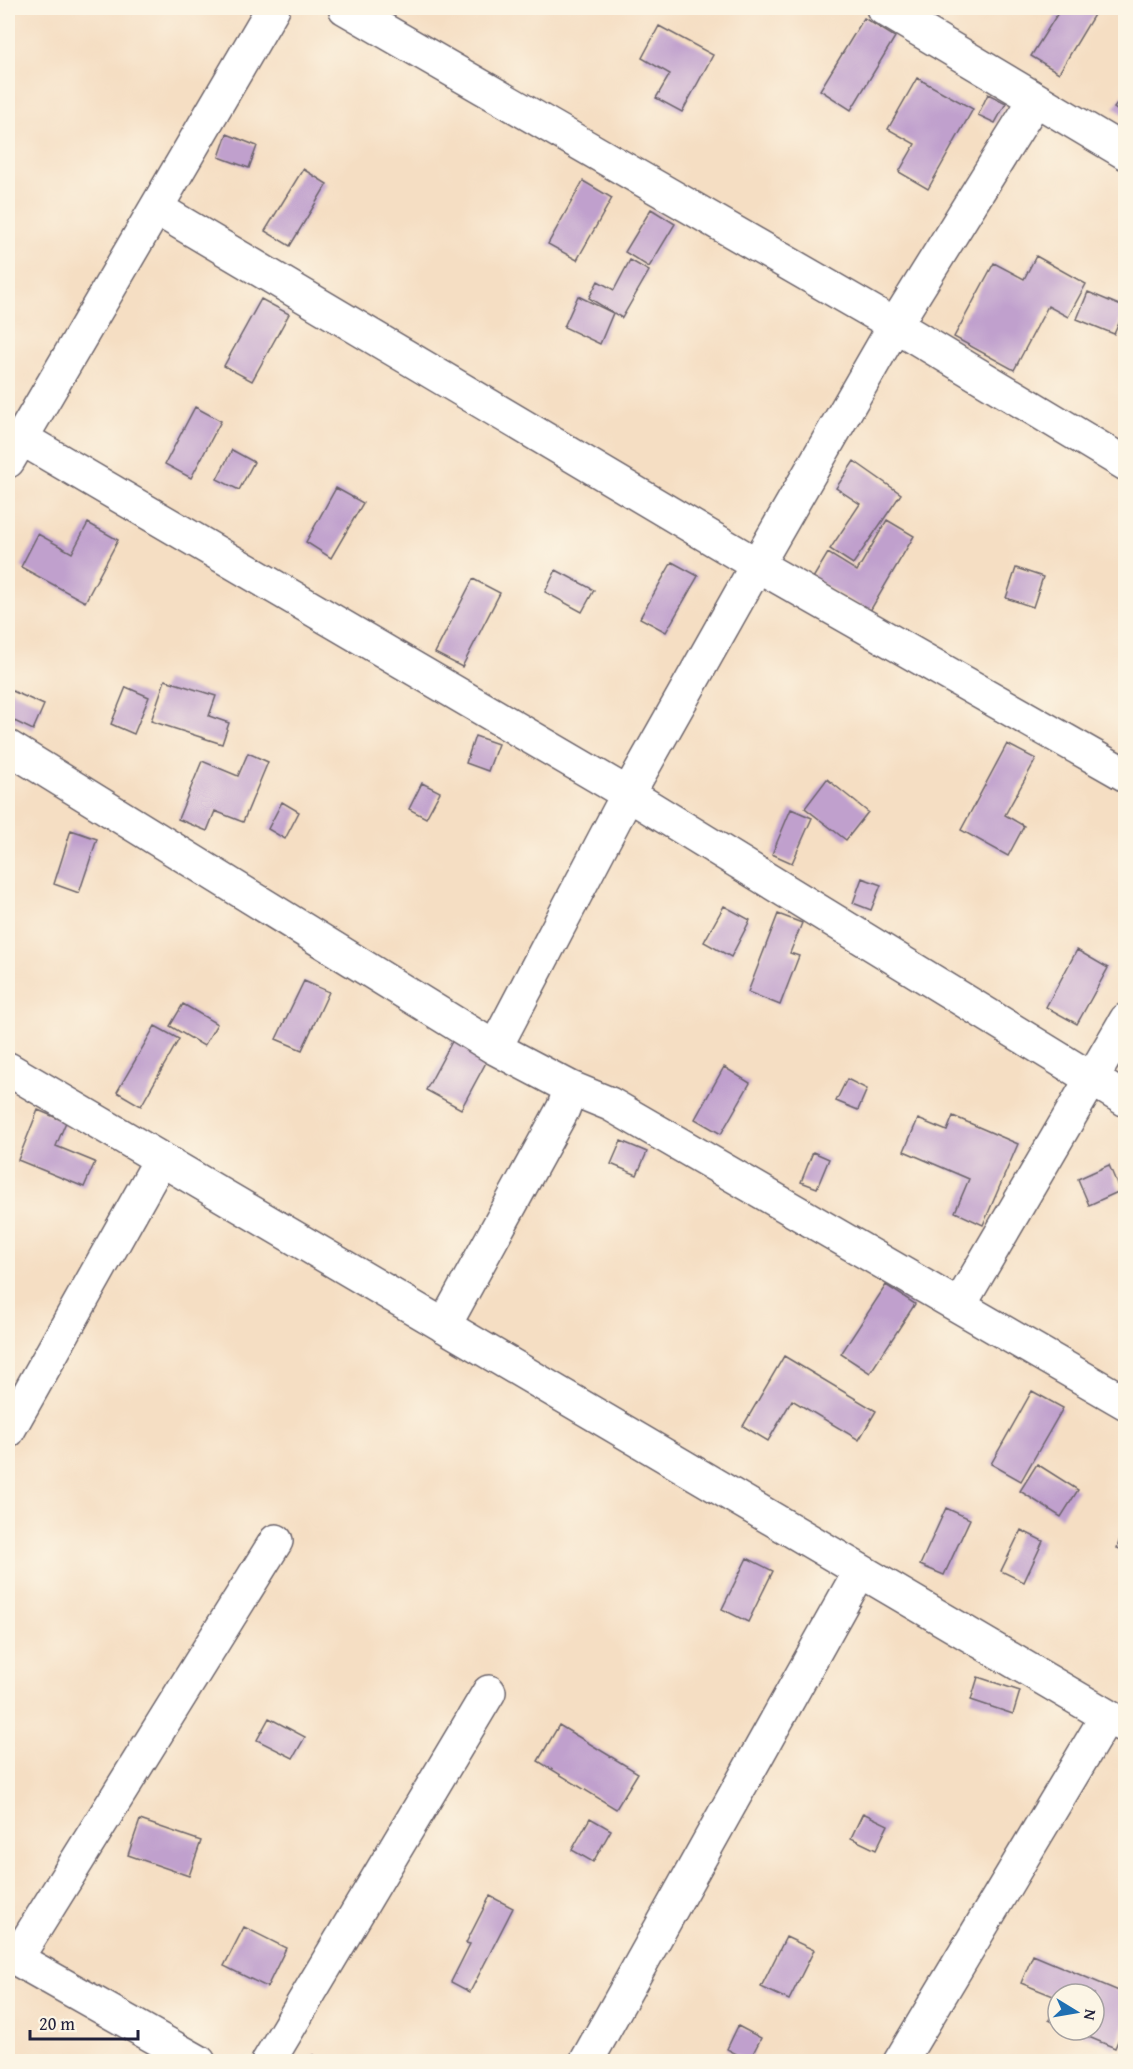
<svg xmlns="http://www.w3.org/2000/svg" width="1133" height="2069" viewBox="0 0 1133 2069" font-family="'Gentium Book Plus',serif">
	<rect width="100%" height="100%" fill="#fcf5e5"/>
	<filter id="ink" filterUnits="userSpaceOnUse"><feTurbulence type="fractalNoise" baseFrequency=".0167" numOctaves="2"/><feDisplacementMap in="SourceGraphic" scale="12" xChannelSelector="R" yChannelSelector="G"/><feConvolveMatrix kernelMatrix="1 2 1 2 8 2 1 2 1" color-interpolation-filters="sRGB"/></filter>
	<filter id="wash" filterUnits="userSpaceOnUse"><feTurbulence type="fractalNoise" baseFrequency=".008" numOctaves="4" result="noise"/><feDisplacementMap in="SourceGraphic" scale="24" xChannelSelector="R" yChannelSelector="G"/><feGaussianBlur stdDeviation="1.35" result="paint"/><feColorMatrix in="noise" values="0 0 0 0 0 0 0 0 0 0 0 0 0 0 0 0 0 1.4 0 .05"/><feComposite in="paint" operator="in"/></filter>
	<g filter="url(#wash)">
		<rect width="100%" height="100%" fill="#f5dec3"/>
		<g id="blocks">
			<path fill="#c0a0cd" d="M1061 8H1098L1059 73 1031 56Z
				M864 18 895 37 851 110 820 90Z
				M659 26 713 55 682 112 656 98 670 74 642 58Z
				M917 78 973 109 928 189 899 172 915 144 888 129Z
				M1126 91V116L1114 108Z
				M988 94 1006 103 995 123 978 115Z
				M227 134 257 146 249 168 219 157Z
				M303 169 327 184 290 246 265 231Z
				M583 181 612 198 577 260 548 244Z
				M651 209 675 224 649 267 625 252Z
				M1036 256 1086 284 1068 317 1048 306 1014 370 954 337 994 263 1024 279Z
				M630 260 649 271 622 318 589 298 598 281 614 290Z
				M1088 292 1126 308 1114 334 1077 319Z
				M578 296 613 313 600 344 564 327Z
				M261 299 289 314 252 381 224 366Z
				M195 407 221 421 191 478 165 464Z
				M232 450 254 462 239 490 217 479Z
				M854 461 901 494 853 564 830 549 860 504 836 488Z
				M336 488 363 503 331 558 306 542Z
				M887 520 914 536 870 611 813 578 828 553 857 571Z
				M88 523 118 540 85 602 21 567 38 534 72 553Z
				M672 562 698 576 666 632 640 618Z
				M1016 568 1043 577 1033 607 1006 598Z
				M556 570 594 590 582 612 545 592Z
				M473 579 500 593 462 667 435 653Z
				M165 680 216 696 209 716 229 723 222 744 151 721Z
				M126 687 149 697 134 734 111 724Z
				M8 689 44 705 33 730 8 718Z
				M475 736 498 744 488 771 466 763Z
				M1007 744 1036 759 1005 815 1024 826 1008 856 961 830Z
				M248 753 268 762 243 822 215 811 207 831 178 819 202 761 238 776Z
				M827 779 868 812 846 840 805 808Z
				M422 783 440 792 426 818 409 809Z
				M282 802 299 812 285 839 268 829Z
				M791 809 812 818 792 863 772 854Z
				M71 830 97 839 79 893 54 884Z
				M862 878 881 885 871 910 853 903Z
				M724 906 750 920 731 957 704 942Z
				M778 914 802 923 790 953 799 956 780 1005 748 992Z
				M1077 950 1108 968 1077 1024 1046 1007Z
				M304 981 329 992 302 1050 276 1039Z
				M183 1004 217 1024 204 1046 170 1026Z
				M155 1026 179 1039 141 1106 117 1092Z
				M455 1036 490 1055 461 1109 426 1090Z
				M724 1067 750 1083 721 1134 695 1119Z
				M847 1079 867 1089 858 1110 836 1101Z
				M38 1110 66 1122 56 1146 95 1162 84 1187 18 1160Z
				M953 1116 1018 1144 983 1225 955 1212 969 1179 904 1151 918 1119 947 1131Z
				M621 1141 647 1152 637 1175 611 1164Z
				M813 1152 829 1159 817 1188 801 1182Z
				M1109 1165 1120 1191 1089 1205 1078 1179Z
				M886 1285 915 1304 870 1373 841 1354Z
				M784 1356 876 1411 859 1440 792 1400 768 1441 743 1426Z
				M1032 1391 1063 1408 1021 1481 991 1464Z
				M1037 1464 1078 1490 1061 1517 1020 1491Z
				M946 1508 970 1519 944 1575 920 1565Z
				M1125 1523H1126V1551L1117 1548Z
				M1021 1530 1043 1541 1024 1582 1001 1571Z
				M747 1558 773 1571 748 1622 722 1609Z
				M978 1677 1020 1691 1013 1714 971 1700Z
				M269 1718 305 1737 293 1758 257 1740Z
				M559 1725 638 1773 616 1809 538 1761Z
				M863 1813 888 1825 876 1850 851 1838Z
				M590 1818 611 1830 593 1862 572 1850Z
				M140 1820 201 1841 189 1876 128 1855Z
				M490 1896 513 1908 470 1992 451 1982 470 1944 466 1943Z
				M244 1927 286 1948 267 1987 224 1966Z
				M786 1937 814 1950 789 2000 761 1987Z
				M1033 1955 1126 1994V2022L1115 2048 1072 2030H1094V1994H1058V1998L1021 1983Z
				M1058 2000V2024L1049 2020Z
				M738 2026 761 2038 749 2061 727 2049Z
				M313 2055 327 2062H310Z"/>
		</g>
	</g>
	<g filter="url(#ink)">
		<use href="#blocks" fill-opacity="0" stroke="#6c646b" stroke-width="1.5"/>
		<g fill="none" stroke-linecap="round" stroke-linejoin="round">
			<defs>
				<path id="street" d="M345 8 895 325 1126 464
					M883 8 1126 153
					M156 208 757 565 1126 775
					M21 438 628 794 1126 1100
					M8 461 273 8
					M8 747 495 1048 571 1088 610 1104 1126 1403
					M495 1048 628 794 757 565 895 325 1035 100
					M8 1069 1126 1727
					M959 1306 1126 1020
					M444 1326 563 1109 571 1088
					M8 1431 161 1159
					M8 1954 199 2062
					M16 1959 276 1541
					M268 2062 489 1692
					M586 2062 860 1571
					M900 2062 1107 1716"/>
			</defs>
			<use href="#street" stroke="#6c646b" stroke-width="36"/>
			<use href="#street" stroke="#fff" stroke-width="33"/>
		</g>
	</g>
	<rect width="1133" height="2069" fill="none" stroke="#fcf5e5" stroke-width="30"/>
	<g transform="translate(1076 2012) rotate(101)"><circle r="28" fill="#fcf5e5" stroke="#a5a1a1" stroke-width="1.5"/>
	<path d="M0-4.5L10 22L0 15L-10 22Z" fill="#1f6fb2"/>
	<text y="-9" font-size="16" font-weight="bold" text-anchor="middle" fill="#22223b">N</text>
	</g>
	<path d="M30 2030v9h108v-9" fill="none" stroke="#22223b" stroke-width="3"/>
	<text x="39" y="2030" font-size="18" fill="#22223b" stroke="#fcf5e5" stroke-width="4.5" paint-order="stroke">20 m</text>
</svg>
